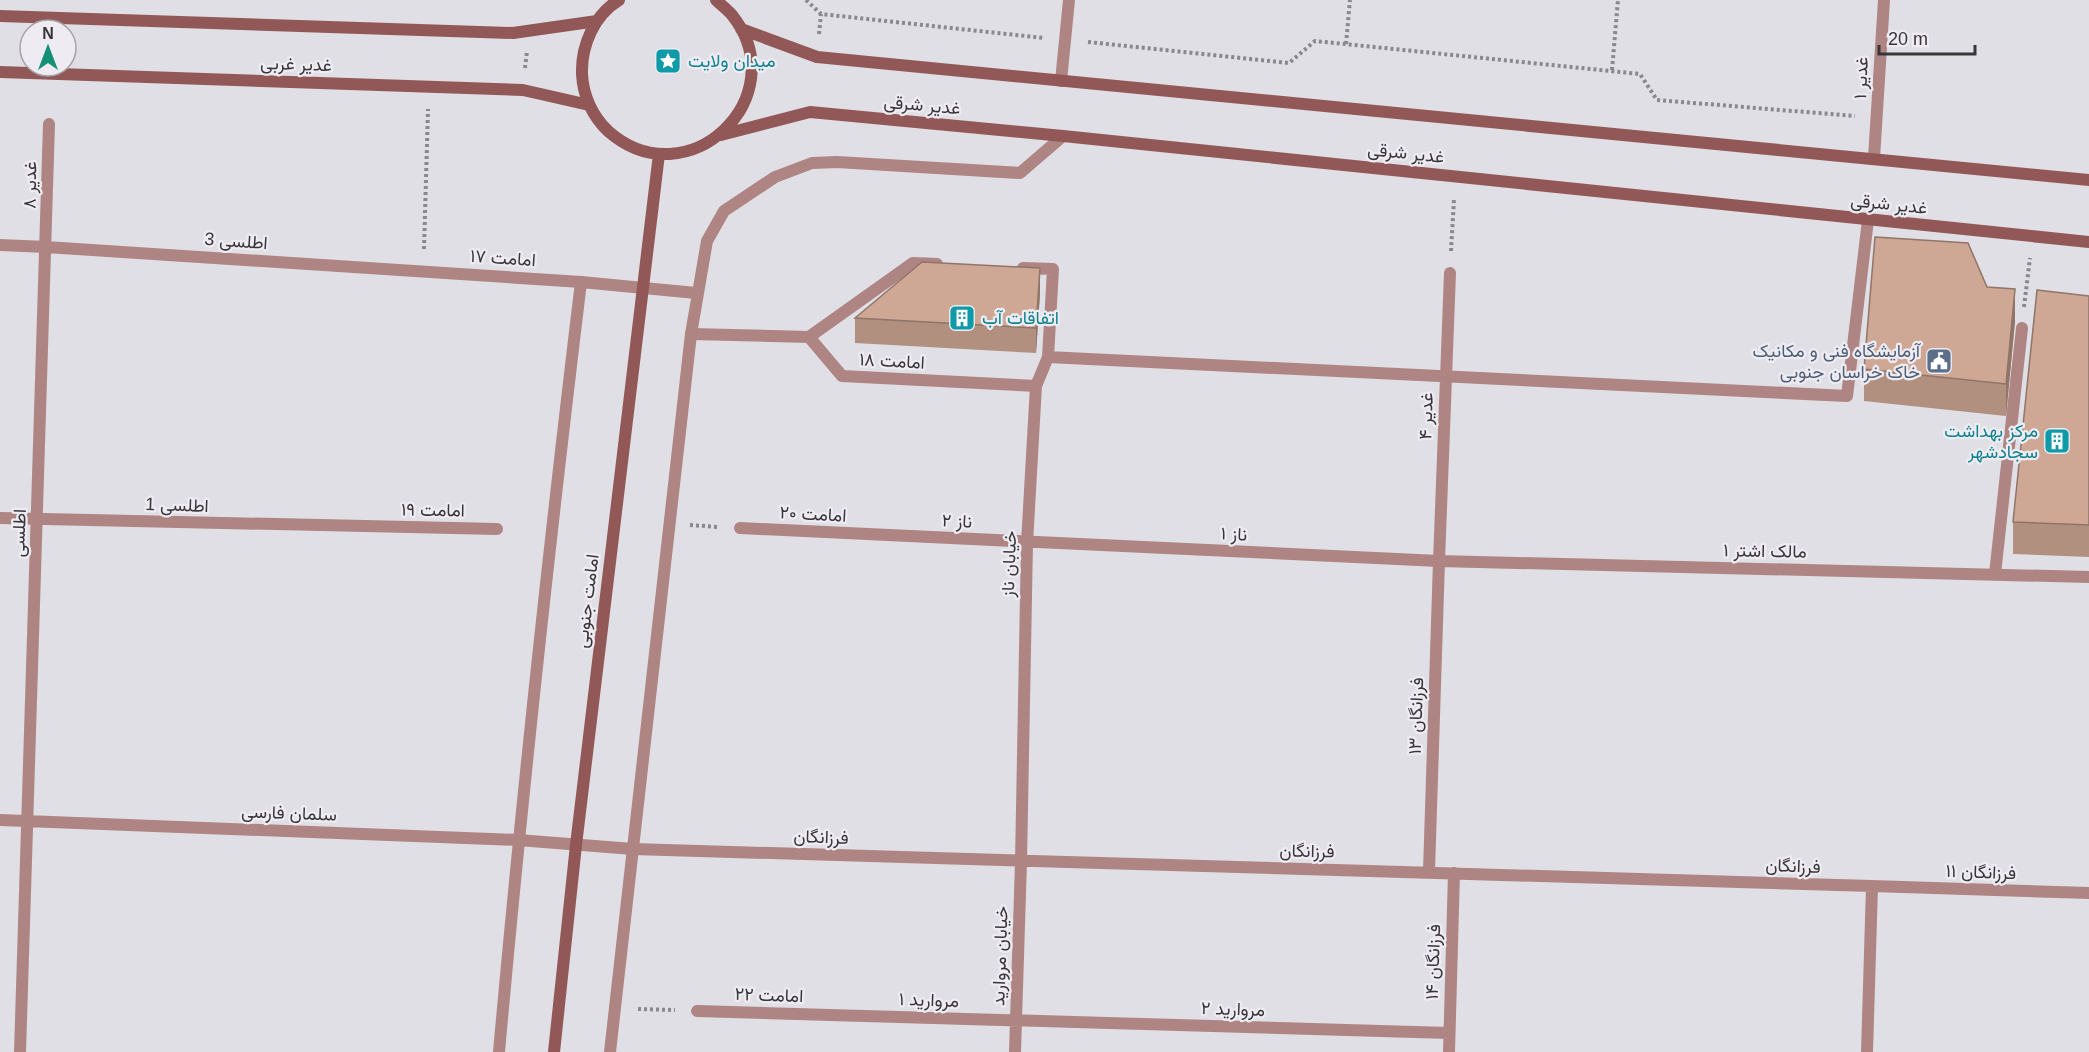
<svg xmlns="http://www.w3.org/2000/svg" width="2089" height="1052" viewBox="0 0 2089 1052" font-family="Arial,Vazirmatn,sans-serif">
	<rect width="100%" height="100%" fill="#e0dfe5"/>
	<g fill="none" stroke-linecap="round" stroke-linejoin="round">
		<path stroke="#89888d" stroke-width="4" stroke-dasharray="3 3" stroke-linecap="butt" d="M806 0 821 14 1044 38
			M819 34 821 14
			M1088 42 1289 63 1315 41 1640 74 1657 100 1855 116
			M1346 44 1350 0
			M525 68 527 51
			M1612 70 1618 0
			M424 249 428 109
			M1451 251 1454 199
			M2024 307 2030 258
			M690 525 718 527
			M638 1009 675 1010"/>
		<path stroke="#ae8583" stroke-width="12" d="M1023 268 1053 269 1048 357 1036 386 1027 543
			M691 334 809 337 842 376 1036 386
			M809 337 913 263 937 264
			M1048 357 1847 396 1868 220
			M1439 561 1450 273
			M1995 574 2022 328"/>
		<path stroke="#ae8583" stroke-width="12" d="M1061 81 1069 0
			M1874 158 1884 0
			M0 245 46 247 581 282
			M0 518 497 529
			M740 528 1439 561 2089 577
			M0 820 518 840 633 849 1872 886 1867 1052
			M1429 871 1439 561
			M1872 886 2089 893
			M697 1011 1449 1033
			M20 1052 49 124
			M1015 1052 1021 862 1027 543
			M1449 1052 1454 873"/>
		<path stroke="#ae8583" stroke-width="12" d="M499 1052C522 795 550 538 581 282L696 293
			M610 1052 691 334 707 241 724 211 775 177 812 163 837 162 1020 173 1063 136"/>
		<path stroke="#925857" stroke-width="12" d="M619 0C594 15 581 46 582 74 583 95 592 116 608 131 687 201 797 97 732 15 728 10 721 5 716 0
			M0 16 513 33 597 21
			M741 29 817 57 2089 180
			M0 72 523 90 589 105
			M721 135 810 112 1063 136 2089 242
			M554 1052 576 845 659 154"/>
	</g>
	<path fill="#b19080" d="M1040 293 1036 353 855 343V318Z
		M2089 296V557L2013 554V522Z
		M2015 321 2006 416 1864 401V369Z"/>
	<path fill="#907568" d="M1040 268V293L1036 353V328Z
		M2015 289V321L2006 416V384Z"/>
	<path fill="#cea795" stroke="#907568" stroke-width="1.5" d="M1875 237 1968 243 1987 287 2015 289 2006 384 1864 369Z
		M922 262 1040 268 1036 328 855 318Z
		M2037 290 2089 296V525L2013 522Z"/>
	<defs>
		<symbol id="sight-square" viewBox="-11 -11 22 22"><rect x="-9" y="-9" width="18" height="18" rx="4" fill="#0f9aa8" stroke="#eeecf2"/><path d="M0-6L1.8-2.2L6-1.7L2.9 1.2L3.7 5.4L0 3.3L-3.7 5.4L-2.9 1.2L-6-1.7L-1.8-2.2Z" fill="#fff"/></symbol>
		<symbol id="building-square" viewBox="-11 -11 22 22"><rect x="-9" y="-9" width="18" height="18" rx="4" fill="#0f9aa8" stroke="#eeecf2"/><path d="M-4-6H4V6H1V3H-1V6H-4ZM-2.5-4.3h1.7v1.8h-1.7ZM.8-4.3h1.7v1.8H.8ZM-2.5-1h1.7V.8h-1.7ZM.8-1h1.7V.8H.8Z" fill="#fff"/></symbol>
		<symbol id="civic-square" viewBox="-11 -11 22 22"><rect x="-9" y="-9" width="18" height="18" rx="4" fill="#5c6f8a" stroke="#eeecf2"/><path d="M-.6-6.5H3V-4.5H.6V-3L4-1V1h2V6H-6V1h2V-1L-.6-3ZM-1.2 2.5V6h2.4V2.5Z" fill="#fff"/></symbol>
	</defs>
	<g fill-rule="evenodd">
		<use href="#sight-square" x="653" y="46" width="30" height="30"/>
		<use href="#building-square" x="947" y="303" width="30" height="30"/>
		<use href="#civic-square" x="1924" y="346" width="30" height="30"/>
		<use href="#building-square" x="2042" y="426" width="30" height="30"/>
	</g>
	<g text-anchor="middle" stroke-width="4.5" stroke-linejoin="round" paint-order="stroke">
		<g font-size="18" fill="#0d838f" stroke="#eeecf2" text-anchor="start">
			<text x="688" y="67">میدان ولایت</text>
			<text x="982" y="324">اتفاقات آب</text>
			<text x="2038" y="437" text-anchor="end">مرکز بهداشت<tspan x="2038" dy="21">سجادشهر</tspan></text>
		</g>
		<g font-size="18" fill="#373639" stroke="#eeecf2">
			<text transform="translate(296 64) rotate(2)" y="6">غدیر غربی</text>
			<text transform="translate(1861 78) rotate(-87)" y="6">غدیر ۱</text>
			<text transform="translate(922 105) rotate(5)" y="6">غدیر شرقی</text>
			<text transform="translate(1406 153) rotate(6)" y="6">غدیر شرقی</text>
			<text transform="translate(30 185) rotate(-89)" y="6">غدیر ۸</text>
			<text transform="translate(1889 204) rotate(6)" y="6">غدیر شرقی</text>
			<text transform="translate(236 241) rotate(4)" y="6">اطلسی 3</text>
			<text transform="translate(503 258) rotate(4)" y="6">امامت ۱۷</text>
			<text transform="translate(892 361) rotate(3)" y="6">امامت ۱۸</text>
			<text transform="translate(1426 416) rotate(-88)" y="6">غدیر ۴</text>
			<text transform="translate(177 505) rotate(2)" y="6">اطلسی 1</text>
			<text transform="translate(433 510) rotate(1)" y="6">امامت ۱۹</text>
			<text transform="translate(813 514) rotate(3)" y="6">امامت ۲۰</text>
			<text transform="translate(957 521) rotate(3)" y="6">ناز ۲</text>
			<text transform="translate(19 533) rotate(-88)" y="6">اطلسی</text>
			<text transform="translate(1234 534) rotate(3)" y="6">ناز ۱</text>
			<text transform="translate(1765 551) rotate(1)" y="6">مالک اشتر ۱</text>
			<text transform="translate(1009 564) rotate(-88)" y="6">خیابان ناز</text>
			<text transform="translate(587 601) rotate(-83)" y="6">امامت جنوبی</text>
			<text transform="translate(1416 716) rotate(-88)" y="6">فرزانگان ۱۳</text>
			<text transform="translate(289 813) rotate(2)" y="6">سلمان فارسی</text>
			<text transform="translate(821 837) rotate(2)" y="6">فرزانگان</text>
			<text transform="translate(1307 851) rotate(1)" y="6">فرزانگان</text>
			<text transform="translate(1793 866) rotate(2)" y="6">فرزانگان</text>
			<text transform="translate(1981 872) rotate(2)" y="6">فرزانگان ۱۱</text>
			<text transform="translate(1000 956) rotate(-88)" y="6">خیابان مروارید</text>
			<text transform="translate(1433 962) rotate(-88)" y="6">فرزانگان ۱۴</text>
			<text transform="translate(769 995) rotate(2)" y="6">امامت ۲۲</text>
			<text transform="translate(929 1000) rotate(2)" y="6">مروارید ۱</text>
			<text transform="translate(1233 1009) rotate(2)" y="6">مروارید ۲</text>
		</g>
		<g font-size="18" fill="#4e5e75" stroke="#eeecf2" text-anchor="end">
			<text x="1920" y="357">آزمایشگاه فنی و مکانیک<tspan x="1920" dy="21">خاک خراسان جنوبی</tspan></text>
		</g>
	</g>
	<g transform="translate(48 48)"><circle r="28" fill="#eeecf2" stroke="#a5a3a8" stroke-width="1.5"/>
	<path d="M0-4.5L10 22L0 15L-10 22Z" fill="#139076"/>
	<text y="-9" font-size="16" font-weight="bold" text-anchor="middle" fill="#373639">N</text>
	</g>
	<path d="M1879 45v9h96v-9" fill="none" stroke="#373639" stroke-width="3"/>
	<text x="1888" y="45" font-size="18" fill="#373639" stroke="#eeecf2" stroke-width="4.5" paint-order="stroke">20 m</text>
</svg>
